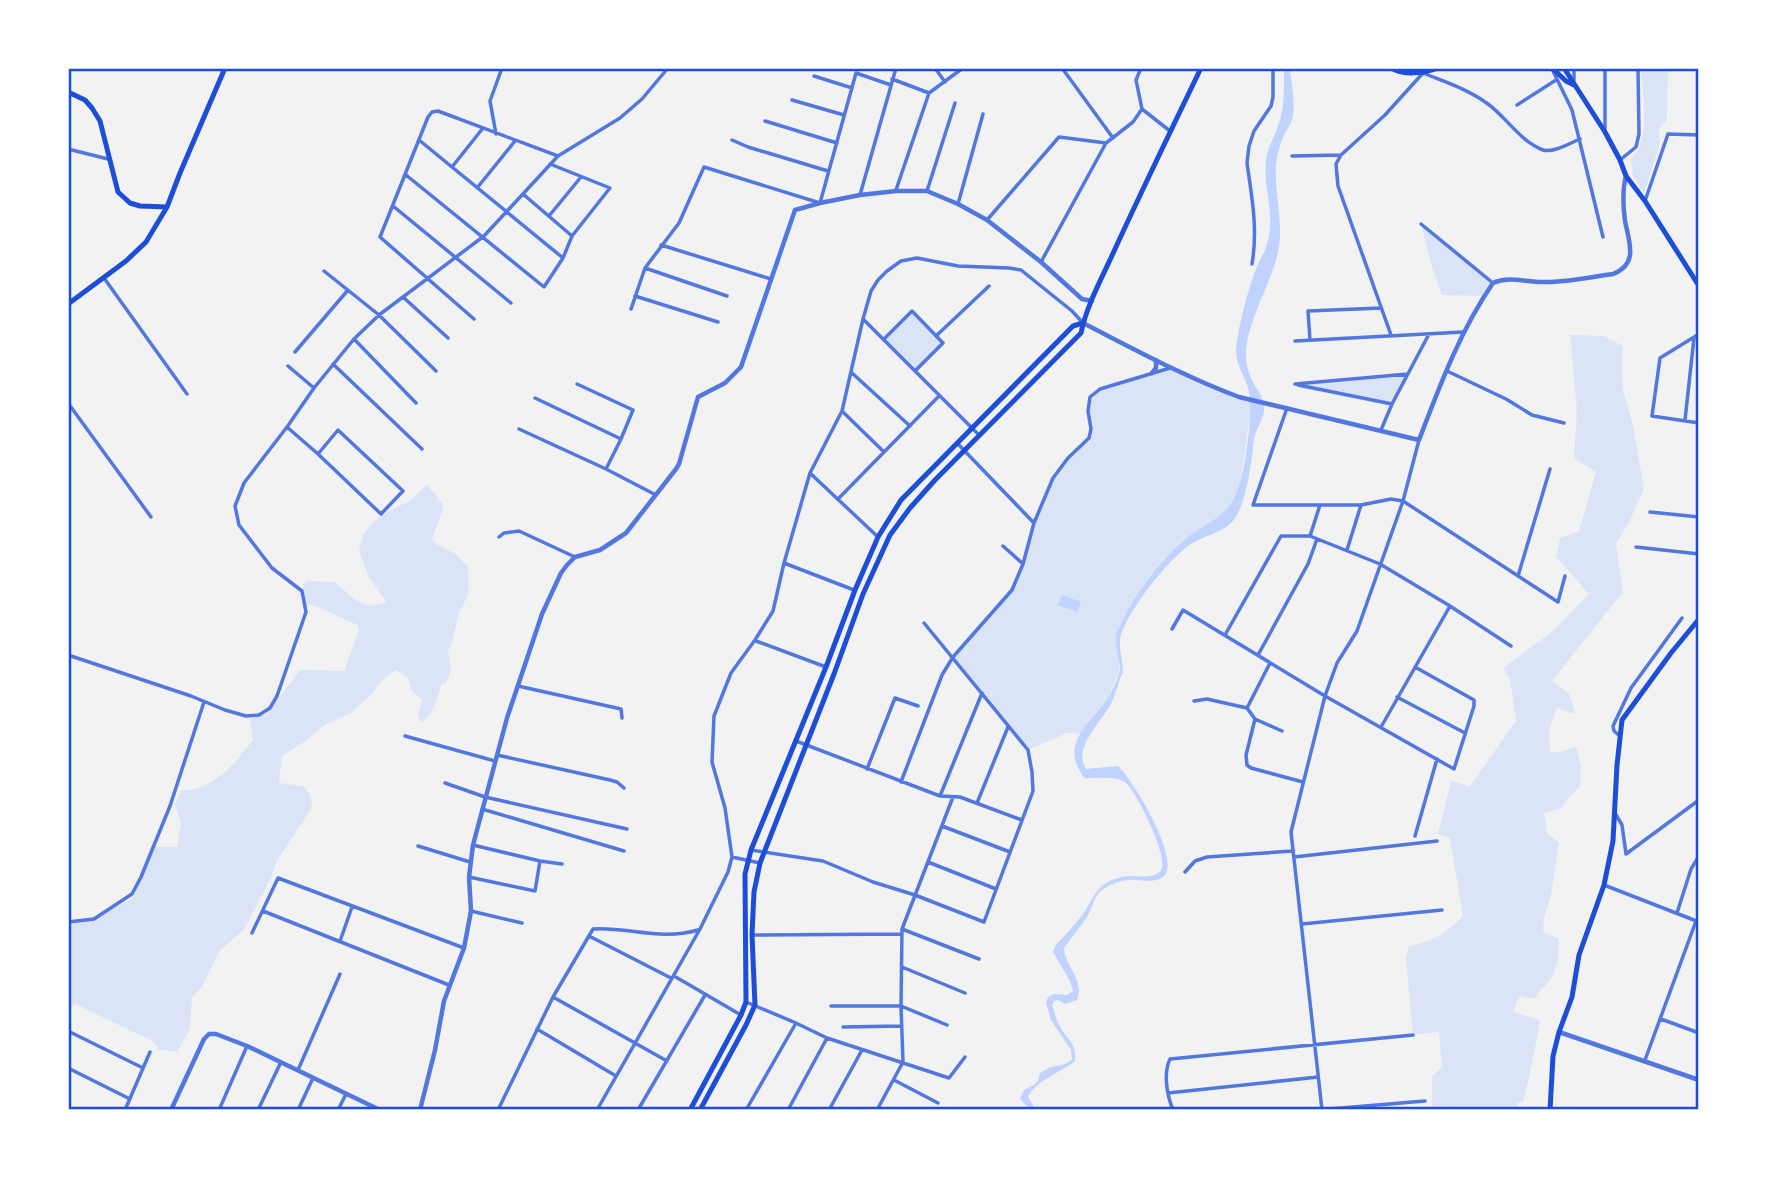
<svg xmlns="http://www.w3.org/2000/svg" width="1767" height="1178" viewBox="0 0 1767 1178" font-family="Lato,sans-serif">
	<rect width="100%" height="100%" fill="#f2f2f2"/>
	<path fill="#dbe4f7" d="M1641 68H1668L1667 120 1659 129 1660 144 1644 193 1633 176 1631 159C1652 140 1642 95 1641 68Z
		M1421 224 1493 283 1484 296 1442 295 1432 267Z
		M912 311 943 343 915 371 884 339Z
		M1570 335 1603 336 1623 346 1622 364 1623 389 1634 430 1644 489 1630 520 1616 544 1623 592 1552 681 1569 693 1575 714 1557 708 1549 729 1550 752H1561L1576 746 1581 766 1580 787 1568 798 1562 808 1544 813 1547 833 1559 843 1551 895 1544 918 1543 932 1559 939C1559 954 1559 966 1550 980 1545 987 1539 991 1535 999L1519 996 1513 1012 1540 1020 1532 1064 1523 1102 1517 1103V1110H1432V1076L1442 1067 1439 1032 1413 1035 1406 958 1409 946C1435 940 1443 936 1463 916L1450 838 1438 834 1451 781 1470 786 1516 721 1510 680 1503 668 1553 631 1589 594 1556 557 1560 538 1579 531 1596 472 1574 459 1577 410Z
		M1170 368 1250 400 1251 407 1245 451 1240 484 1234 498 1230 505 1218 517 1208 525 1194 533 1170 556 1137 595 1119 627V672L1108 697 1086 726 1082 734 1067 733 1028 750 953 657 1012 590 1023 564 1034 523 1053 478 1090 435 1088 406 1094 392Z
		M1408 374 1392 404 1295 384Z
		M427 485 443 504 442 512 432 539 438 545 457 555 468 567 469 593 458 615 452 643 448 651 451 671 446 683 441 685C437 700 434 713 421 723L418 714 422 700 412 691 408 678 396 670 383 679 371 695 351 713 323 726 304 742 282 756 279 783 303 786 311 796 312 807 277 861 271 877 245 928 219 952 202 987 192 997 190 1029 177 1052 158 1049 154 1042 76 1004 68 1009V922L94 919 132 899 154 847H177L181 824 175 805 181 790C211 793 237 761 253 740L250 719 267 714 300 670 344 671 359 630 357 625 316 606 305 604 303 584 307 581 335 582 354 599 368 606 387 603 369 577 359 551 364 533 378 518 396 507 408 502Z"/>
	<path fill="#bfd3fe" d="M1284 68H1289C1292 82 1295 102 1293 116 1292 123 1287 129 1284 135 1280 145 1277 154 1276 165 1274 197 1286 229 1276 260 1268 288 1248 322 1246 351 1245 363 1249 375 1255 386 1259 392 1263 397 1264 405 1266 415 1258 425 1255 435 1253 441 1253 449 1252 456 1249 476 1246 498 1236 517 1227 532 1205 535 1191 544 1170 557 1123 616 1120 640 1119 652 1123 661 1123 672 1118 682 1116 693 1111 704 1102 721 1072 748 1086 769L1118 766C1133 780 1181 859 1164 876 1156 884 1137 879 1127 880 1119 881 1109 885 1102 890 1093 897 1093 908 1087 917 1080 928 1071 938 1064 948 1065 967 1085 979 1077 1000L1065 1004 1058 1000 1054 1001 1052 1005C1054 1011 1056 1018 1058 1023 1066 1039 1077 1042 1075 1061 1060 1073 1036 1080 1028 1097L1036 1110H1031L1020 1099 1024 1090 1034 1085 1038 1081 1040 1073C1043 1071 1046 1069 1049 1068 1058 1065 1065 1066 1072 1059L1071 1050 1051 1020 1046 1003 1048 997 1054 994 1067 995 1073 991 1070 981 1053 952 1055 946C1064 937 1075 924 1083 914 1092 901 1095 888 1110 881 1116 878 1124 876 1131 876 1140 876 1155 879 1161 870 1170 859 1136 791 1126 783 1115 775 1096 779 1084 778 1081 772 1076 766 1075 759 1070 734 1098 715 1109 696 1113 688 1121 675 1120 666 1118 656 1115 645 1116 635 1118 628 1122 622 1125 616 1138 589 1168 552 1192 534 1205 525 1220 518 1230 505 1245 486 1253 416 1249 392 1246 378 1236 365 1236 352 1237 331 1248 289 1256 269 1260 259 1266 251 1268 240 1275 213 1263 187 1266 161 1267 148 1274 138 1278 126 1285 108 1284 87 1284 68Z
		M1062 595 1081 602 1077 612 1058 605Z"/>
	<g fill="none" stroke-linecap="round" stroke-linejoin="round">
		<path stroke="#5277de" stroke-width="3.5" d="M935 68 945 82
			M1062 68 1113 138
			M1141 68 1136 80 1142 109 1170 131
			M1574 68V80
			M1605 68V129
			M1553 71 1572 110 1603 237
			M814 76 852 88
			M892 79 929 93
			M929 93 963 68
			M792 100 844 115
			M1517 105 1556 80
			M765 121 837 143
			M496 134 490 101 502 68
			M419 140 563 258
			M732 140 748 147 828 171
			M68 149 108 159
			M1292 156 1341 155
			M1620 160 1636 147 1639 134 1638 68
			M452 167 483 128
			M406 175 544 287 563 258 572 236 610 188 550 164
			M477 188 515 141
			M896 190 929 93
			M927 191 955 103
			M523 194 572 236
			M860 195 896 68
			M1645 201 1668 134 1699 135
			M958 204 983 114
			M393 206 511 303
			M549 216 581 177
			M987 220 1059 137 1106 143
			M1421 224 1493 283
			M661 245 771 279
			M1041 262 1106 143 1133 122 1142 109
			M1252 264C1258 229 1252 198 1247 163L1249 146 1254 131 1271 106 1273 97V68
			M645 268 727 296
			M324 271 379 315 436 371
			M104 278 187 394
			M635 296 718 322
			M403 297 448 338
			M631 309 645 268 679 223 704 167 820 203 856 73 891 85
			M474 319 380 237 428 117 432 112 438 111 558 156
			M863 319 979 435
			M1699 334 1660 358 1652 416 1699 423
			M1391 335 1338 186 1336 164 1341 155 1385 115 1423 73C1445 82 1468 89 1488 104 1506 117 1521 142 1543 150 1554 153 1570 143 1580 139
			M936 336 989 286
			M354 339 416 403
			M884 339 912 311 943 343 915 371
			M1310 340 1308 311 1381 308
			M1295 341 1463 332
			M295 352 348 290
			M333 364 422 449
			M288 366 314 388
			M1447 371 1506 399 1532 415 1564 423
			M852 373 910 426
			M577 384 633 410 621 439 606 469
			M1295 384 1408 374
			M1298 385 1392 404
			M535 398 621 439
			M68 403 151 517
			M1287 408 1253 505H1361L1391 499 1403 501 1558 602 1565 576
			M843 412 884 452
			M1685 420 1694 338
			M287 427 318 454 381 514 403 491 338 430 318 454
			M519 429 606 469 656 495
			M1381 430 1392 404 1429 334
			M958 444 1034 523
			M811 474 878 537
			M838 499 939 396
			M1650 512 1699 517
			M1310 536 1320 505
			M499 537 504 533 519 531 575 557
			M1003 546 1022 563
			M1636 547 1699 554
			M1347 550 1361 505
			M784 563 854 590
			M1518 576 1550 469
			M1172 629 1183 610 1325 696 1454 769 1474 706V700L1415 667
			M1225 635 1281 536H1310L1380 564 1450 606 1511 646
			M756 641 826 667
			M68 655 191 696 225 710 246 716 259 715 270 708 277 696 306 612 302 591 272 568 239 525 235 506 244 483 287 427 314 388 354 339 379 315 484 236 558 156 620 118 642 99 668 68
			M1258 655 1308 564 1317 539
			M518 686 621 709 622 718
			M1397 697 1465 733
			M1194 701 1207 699 1247 708 1255 719 1246 755 1247 765 1251 768 1303 782
			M1247 708 1270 663
			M1255 719 1282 731
			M1381 727 1450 606
			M405 736 495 761
			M1620 736 1614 731 1613 726 1631 688 1682 618
			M796 741 940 796 960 797 1022 820
			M497 755 610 780 617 782 624 788
			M867 769 895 698 918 706
			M901 782 942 675 953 657 1012 590 1023 564 1034 523 1053 478 1068 458 1089 438 1091 429 1088 411 1090 397 1100 389 1170 368
			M445 783 485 797 627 829
			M940 796 982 693
			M977 803 1008 727
			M482 809 624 851
			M1615 813 1622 825 1626 854 1699 800
			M942 826 1010 852
			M1415 836 1437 759
			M473 845 540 861 562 864
			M418 846 470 862
			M751 850 823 861 873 882 915 895 984 922 1033 791 1032 772 1028 750 924 623
			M732 857 760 863
			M1294 857 1437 841
			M928 862 996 889
			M1185 872 1195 861 1207 857 1293 851
			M469 877 535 891 540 861
			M1604 885 1699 922
			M263 911 449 985
			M471 911 522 923
			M1677 913 1691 869 1699 856
			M68 922 94 919 132 894 141 877 170 806 204 702
			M1302 924 1442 910
			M902 929 979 959
			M252 933 278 878 464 948
			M752 935 902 934
			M589 936 671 978
			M340 941 352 907
			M902 967 965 993
			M674 976 741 1015
			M553 997 667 1061
			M746 1002 796 1023 827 1038 949 1078 965 1057
			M831 1006H901L947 1025
			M1661 1019 1699 1033
			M843 1027 901 1026
			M537 1029 616 1076
			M68 1031 143 1068
			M1645 1060 1696 921
			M68 1068 130 1099
			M298 1070 340 974
			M894 1080 938 1103
			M1168 1093 1318 1077
			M68 1109 69 1110
			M125 1110 150 1052
			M219 1110 247 1046
			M258 1110 281 1062
			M298 1110 313 1078
			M338 1110 346 1094
			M498 1110 553 997 593 929C630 927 660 941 698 930
			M597 1110 700 929 728 872 732 857 725 808 712 762 714 716 731 673 755 640 773 611 784 563 810 473 842 411 863 319 871 291 878 280 887 271 901 261 917 258 958 266 1009 268 1021 270 1072 311 1083 323
			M638 1110 705 995
			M746 1110 796 1023
			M788 1110 827 1038
			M829 1110 862 1050
			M877 1110 903 1062 901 1006 902 929 953 797
			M1173 1110C1167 1095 1163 1074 1170 1059L1413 1035
			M1317 1110 1425 1101
			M1322 1110 1291 832 1325 696 1337 663 1357 631 1403 501 1419 440"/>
		<path stroke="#5277de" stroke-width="4.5" d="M1083 323C1134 349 1185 377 1239 397L1419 440C1440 385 1460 331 1493 283 1509 276 1525 282 1542 282 1564 283 1591 277 1613 274 1639 264 1629 242 1625 221 1623 206 1622 191 1626 176
			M1152 373 1156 368V360
			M1559 1032 1699 1080
			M171 1110 204 1039 209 1034H216L247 1046 380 1110
			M420 1110 435 1050 444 1001 464 948 471 911 469 877 473 845 507 718 542 614 561 573 567 565 575 557 600 550 626 533 676 469 679 464 698 397 725 383 741 367 795 210 820 203 860 195 896 191H927L958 204 987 220 1041 262 1082 299 1092 301"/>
		<path stroke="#1d4ed8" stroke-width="5" d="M1391 68C1406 76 1422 73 1438 68
			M1552 68 1566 81 1574 85
			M1564 68 1605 132 1620 160 1626 176 1645 201 1699 286
			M68 92 85 100 92 108 100 121 118 192 130 203 140 206 167 207
			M68 304 126 261 146 242 167 207 180 173 225 68
			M690 1110 741 1015 746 1002 745 874 751 850 826 667 855 590 878 537 901 500 1073 326 1083 323
			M700 1110 746 1025 755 1005 752 935 754 892 760 863 834 674 863 594 890 535 910 508 935 480 1081 333C1087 304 1103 276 1115 249 1143 188 1172 128 1201 68
			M1550 1110 1553 1056 1559 1032 1572 997 1579 955 1604 885 1613 841 1617 765 1622 720 1671 653 1699 619"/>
	</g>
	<rect width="1767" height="1178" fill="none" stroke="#ffffff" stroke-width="140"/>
	<rect x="70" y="70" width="1627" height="1038" fill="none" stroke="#1d4ed8" stroke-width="2.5"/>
</svg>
